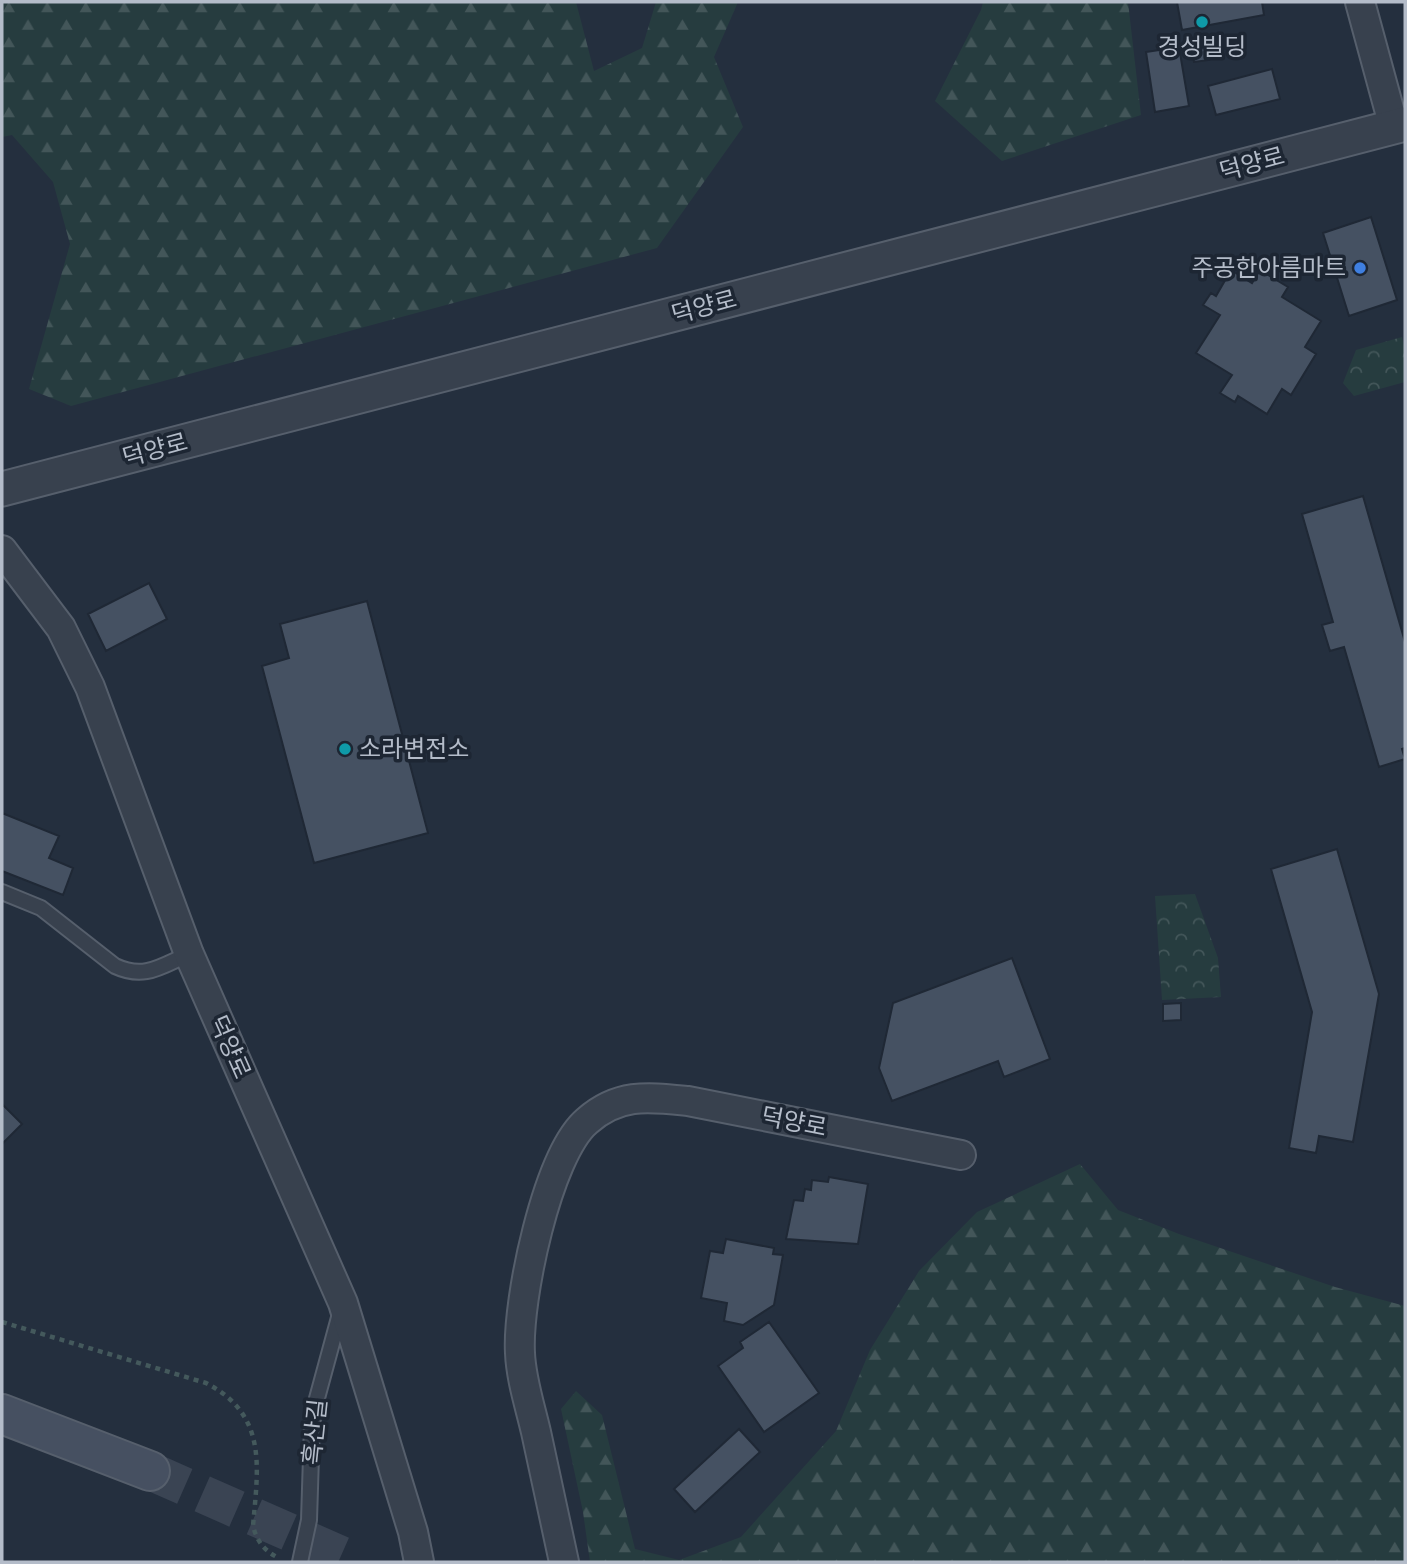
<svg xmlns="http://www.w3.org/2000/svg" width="1407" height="1564" viewBox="0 0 1407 1564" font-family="Raleway,'Noto Sans KR',sans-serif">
	<defs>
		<pattern id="forest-firs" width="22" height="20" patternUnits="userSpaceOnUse" patternTransform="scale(1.75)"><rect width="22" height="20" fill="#263c3f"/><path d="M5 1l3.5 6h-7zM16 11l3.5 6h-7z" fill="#435659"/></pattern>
		<pattern id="park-crowns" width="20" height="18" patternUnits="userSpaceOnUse" patternTransform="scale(1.75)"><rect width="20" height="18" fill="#263c3f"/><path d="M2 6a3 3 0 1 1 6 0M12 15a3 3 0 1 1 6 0" fill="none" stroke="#435659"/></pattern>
	</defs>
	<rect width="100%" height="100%" fill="#242f3e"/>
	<path fill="url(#forest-firs)" d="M2 2H576L594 71 642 48 656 2H738L714 57 743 127 657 248 71 406 29 389 70 244 53 182 12 135 2 137Z
		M983 2H1128L1141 115 1002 161 935 101 981 10Z
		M1080 1164 1118 1210 1179 1234 1335 1287 1405 1306V1562H590L583 1512 561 1409 576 1391 602 1415 635 1549 679 1560 741 1537 836 1431 870 1350 919 1271 977 1212Z"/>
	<path fill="url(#park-crowns)" d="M1402 337 1405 349V382L1354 396 1343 383 1356 350Z
		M1195 894 1218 958 1221 997 1162 1000 1155 896Z"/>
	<path fill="#455162" stroke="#1f2835" stroke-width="2" d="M1177 2H1262L1264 15 1182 30Z
		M1205 41 1209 60 1194 62 1191 44Z
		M1179 47 1189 106 1155 112 1146 52Z
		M1272 69 1280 99 1216 115 1208 86Z
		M1371 217 1397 300 1349 316 1323 233Z
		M1231 270 1252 283 1260 270 1288 287 1282 297 1321 321 1305 347 1316 354 1291 395 1282 389 1267 414 1238 396 1235 402 1220 393 1232 375 1196 353 1220 315 1203 305 1211 293 1216 296Z
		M1363 496 1405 642V748L1402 749 1405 759 1379 767 1344 647 1330 651 1322 625 1333 622 1302 514Z
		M149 583 167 619 106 651 88 614Z
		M367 601 428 833 314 863 262 666 289 658 280 624Z
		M2 813 59 836 49 858 73 868 63 895 2 871Z
		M1337 849 1379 994 1353 1142 1319 1136 1316 1153 1289 1148 1312 1012 1271 869Z
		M1012 958 1050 1059 1004 1077 998 1061 892 1101 879 1068 893 1003Z
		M1181 1003V1020L1163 1021V1004Z
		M2 1104 22 1124 2 1144Z
		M829 1177 868 1184 858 1244 786 1239 794 1200 803 1201 805 1189 811 1190 812 1180 828 1182Z
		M726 1239 774 1248 773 1254 783 1255 774 1305 743 1325 724 1321 727 1303 701 1298 710 1251 723 1253Z
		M769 1322 819 1393 764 1432 718 1366 743 1348 740 1342Z
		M739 1429 760 1452 695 1512 674 1489Z"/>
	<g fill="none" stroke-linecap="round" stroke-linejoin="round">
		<path stroke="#3a4453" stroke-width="38" stroke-dasharray="38 19" stroke-linecap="butt" d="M150 1471 357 1562"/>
		<defs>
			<path id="service" d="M2 892 41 908 115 966C145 980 161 966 189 954
				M300 1562 309 1520 312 1425 316 1402 341 1310"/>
			<path id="minor" d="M1360 2 1394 127
				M2 550 61 628 90 687 189 954 343 1303 413 1532 419 1562
				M564 1562C555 1519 545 1475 536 1432 530 1406 521 1379 520 1353 517 1301 547 1155 587 1121 619 1093 648 1097 688 1101L961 1155"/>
			<path id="tertiary" d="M2 489 1405 124"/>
			<path id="secondary" d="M2 1414 150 1471"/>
		</defs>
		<use href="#service" stroke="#565f6c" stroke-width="18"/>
		<use href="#minor" stroke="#565f6c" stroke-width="32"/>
		<use href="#tertiary" stroke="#565f6c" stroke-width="37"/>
		<use href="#secondary" stroke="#565f6c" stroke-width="42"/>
		<path stroke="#44595c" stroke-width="4.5" stroke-dasharray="5 5" stroke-linecap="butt" d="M2 1322 206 1383C268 1415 258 1467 253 1526 257 1541 264 1551 279 1558"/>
		<use href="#service" stroke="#38414e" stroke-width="14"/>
		<use href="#minor" stroke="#38414e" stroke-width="28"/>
		<use href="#tertiary" stroke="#38414e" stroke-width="33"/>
		<use href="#secondary" stroke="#465061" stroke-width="38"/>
	</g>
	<g fill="#0f9aa8" stroke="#1d2633" stroke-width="2.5">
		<circle cx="1202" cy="22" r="7"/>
		<circle cx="345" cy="749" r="7"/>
	</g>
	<circle fill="#3f7fe0" stroke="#1d2633" stroke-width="2.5" cx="1360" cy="268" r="7"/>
	<g text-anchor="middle" stroke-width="7" stroke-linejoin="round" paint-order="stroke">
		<g font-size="24" fill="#b4bcc9" stroke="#1d2633">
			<text x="1202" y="55">경성빌딩</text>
			<text x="1346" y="276" text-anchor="end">주공한아름마트</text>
			<text x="359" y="757" text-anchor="start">소라변전소</text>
		</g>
		<g font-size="24" fill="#b4bcc9" stroke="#1d2633">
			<text transform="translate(1252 164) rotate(-15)" y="8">덕양로</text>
			<text transform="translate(704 307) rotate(-15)" y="8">덕양로</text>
			<text transform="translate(155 450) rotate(-15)" y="8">덕양로</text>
			<text transform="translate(230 1047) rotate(66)" y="8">덕양로</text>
			<text transform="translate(794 1122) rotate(11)" y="8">덕양로</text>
			<text transform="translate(315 1432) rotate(-84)" y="8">흑산길</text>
		</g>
	</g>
	<rect width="1407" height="1564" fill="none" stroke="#b4bcc9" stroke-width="7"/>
</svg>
